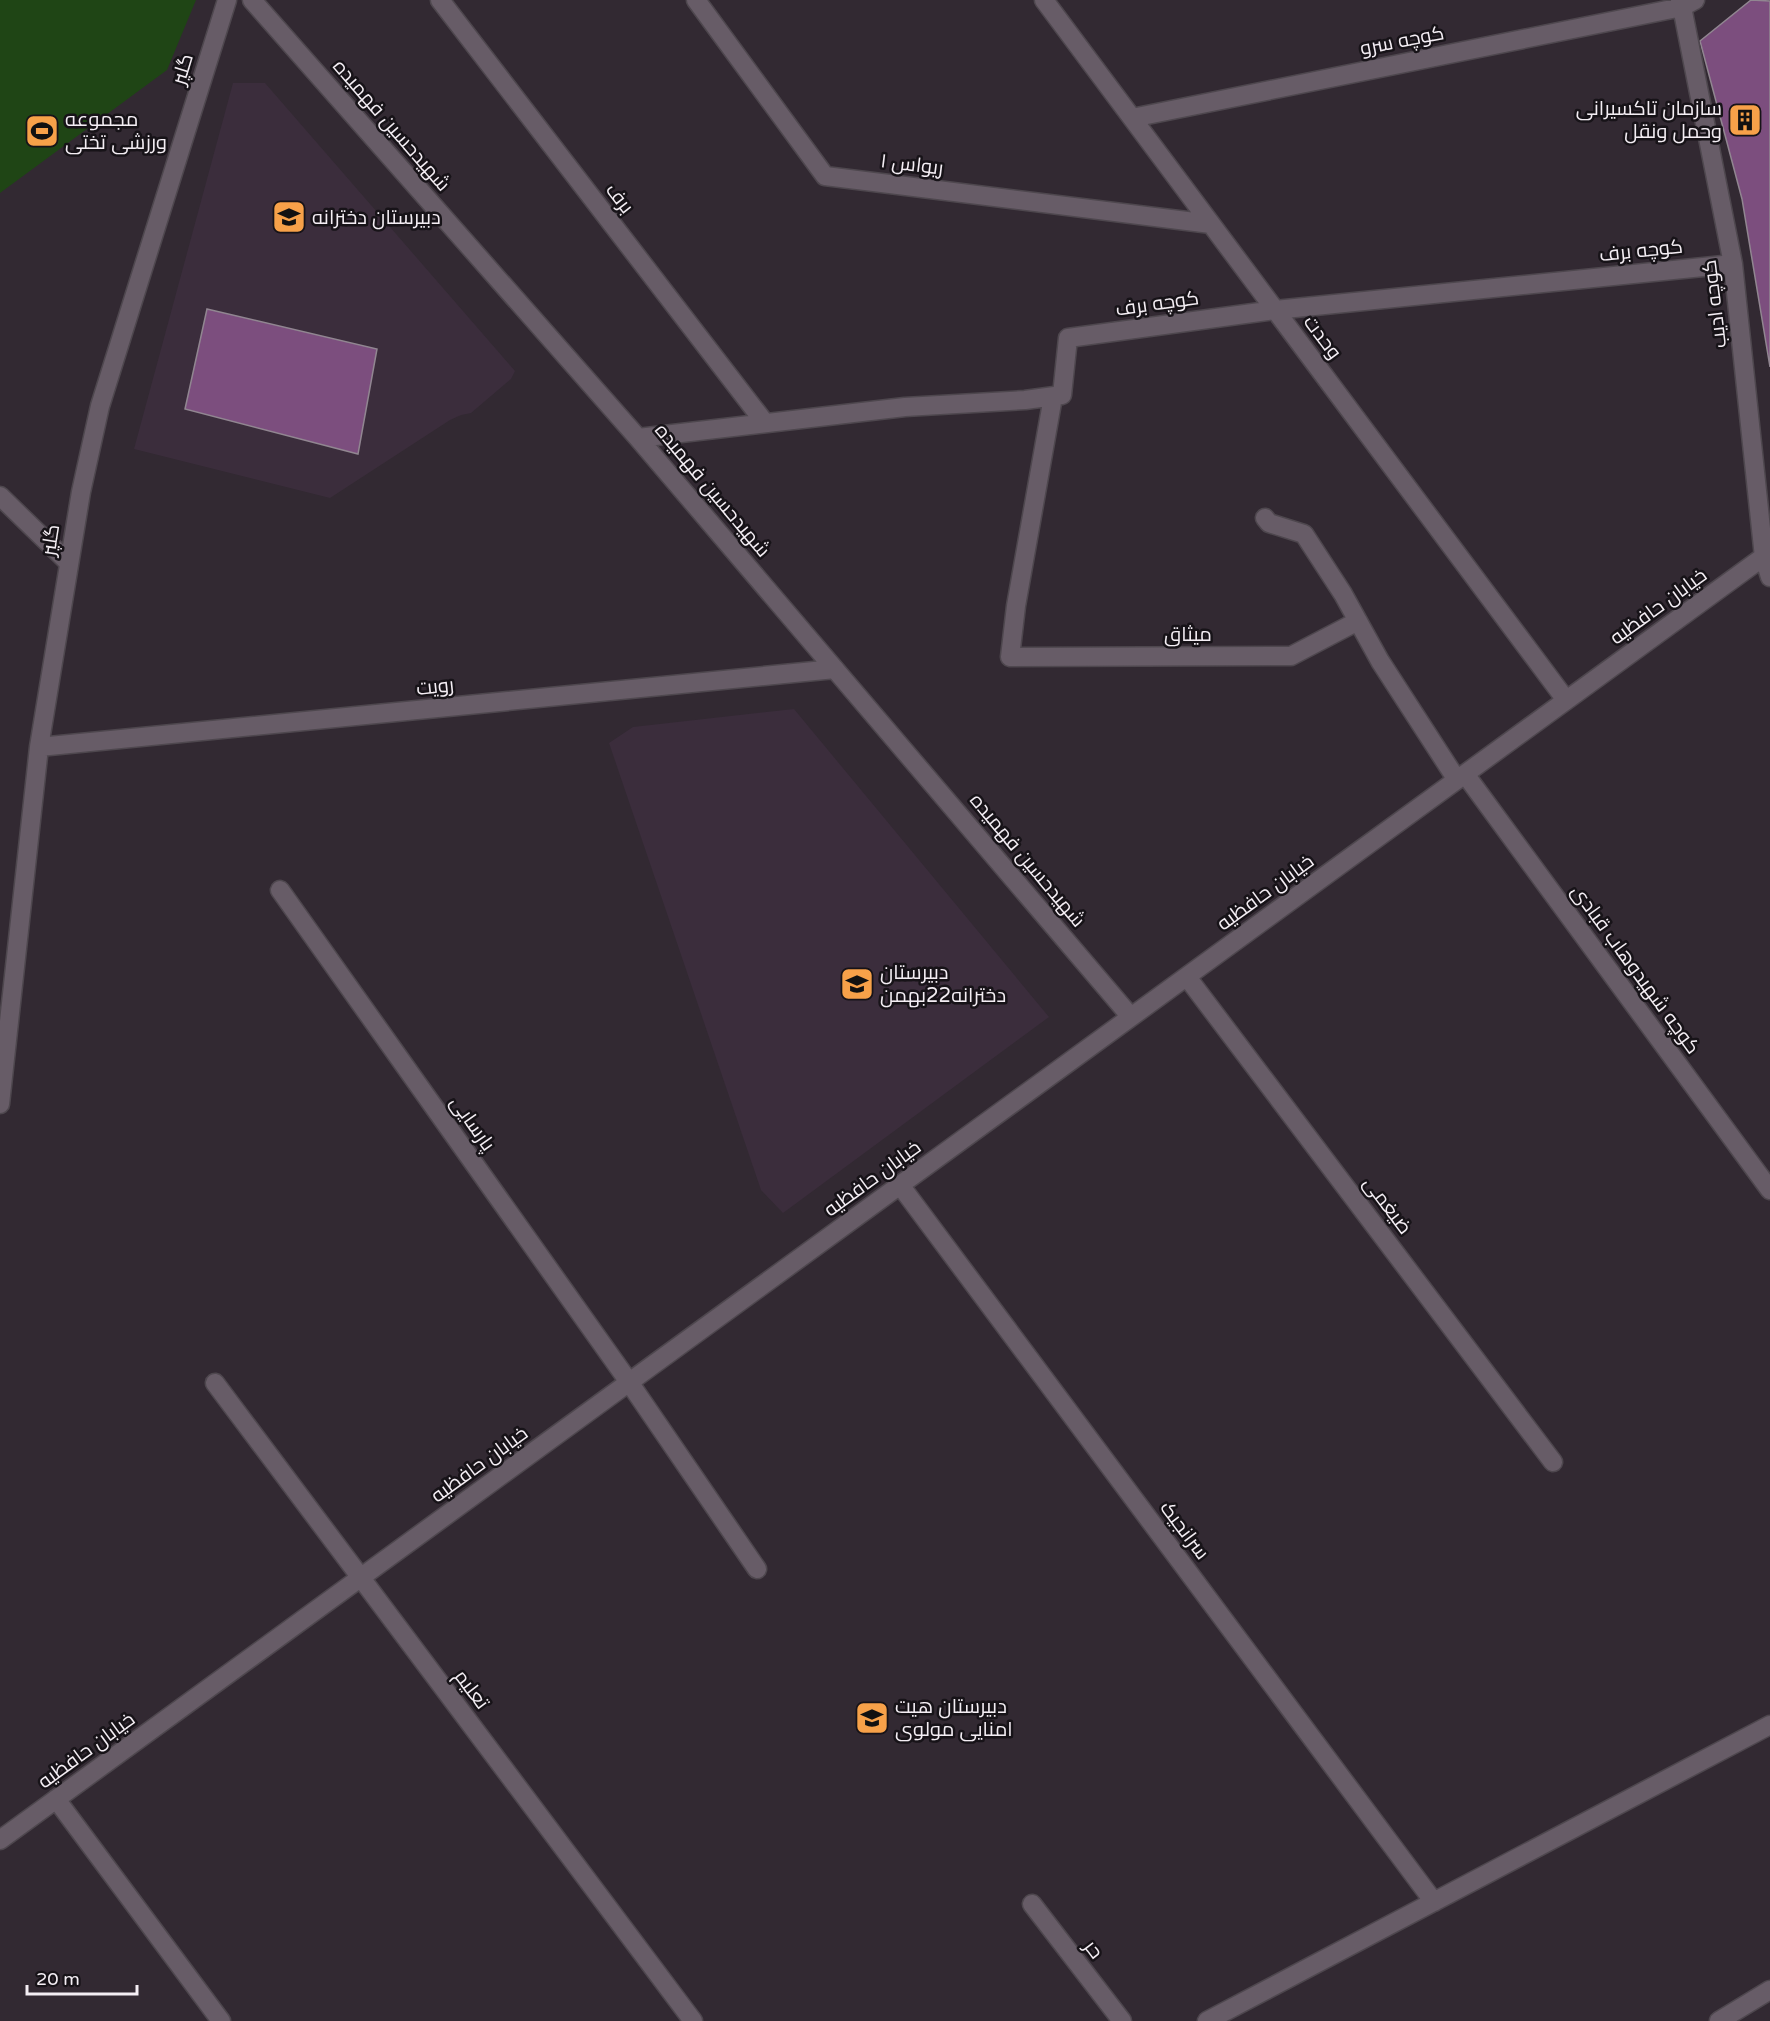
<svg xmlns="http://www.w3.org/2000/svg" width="1770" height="2021" viewBox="0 0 1770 2021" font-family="'Varela Round',Cairo,sans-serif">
	<rect width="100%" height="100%" fill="#322932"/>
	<path fill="#3b2d3c" d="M233 83H265L515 371 511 379 471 413 461 415 450 420 330 498 134 449Z
		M794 709 1049 1017 783 1213 761 1190 609 743 633 727Z"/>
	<path fill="#1f4515" d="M0 0H196L167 70 0 193Z"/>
	<path fill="#7c4e7e" stroke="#918691" stroke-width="1.5" d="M1751 0 1770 1V367L1742 199 1700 41Z
		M207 309 377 349 358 454 185 409Z"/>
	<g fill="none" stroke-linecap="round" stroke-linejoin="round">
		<defs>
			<path id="minor" d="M252 0 638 438 1131 1017
				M440 0 765 423
				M696 0 825 176 1211 224
				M1044 0 1566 700
				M1695 0 1682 7 1733 264 1764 557 1770 577
				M1132 118 1682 7 1680 0
				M1053 397 1016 606 1010 657 1291 656 1358 621
				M638 438 905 407 1025 400 1062 395 1068 338 1275 310 1733 264
				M0 496 69 563
				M1265 518 1269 523 1304 534 1343 594 1380 661 1457 780
				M39 747 835 669
				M1465 774 1770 1190
				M280 890 629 1382 757 1569
				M1187 977 1553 1462
				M0 1104 39 747 81 492 100 406 227 0
				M900 1185 1434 1902
				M215 1383 693 2021
				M56 1799 221 2021
				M0 1840 1770 552
				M1032 1904 1122 2021
				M1207 2021 1770 1725
				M1719 2021 1770 1990"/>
		</defs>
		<use href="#minor" stroke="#4e474e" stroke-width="21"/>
		<use href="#minor" stroke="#675c67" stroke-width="18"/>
	</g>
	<defs>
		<symbol id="building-square" viewBox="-11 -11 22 22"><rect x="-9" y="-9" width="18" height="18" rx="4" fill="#f7a149" stroke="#171318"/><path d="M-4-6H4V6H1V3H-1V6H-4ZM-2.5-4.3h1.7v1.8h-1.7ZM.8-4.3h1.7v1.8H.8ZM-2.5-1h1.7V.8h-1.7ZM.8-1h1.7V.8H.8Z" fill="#111"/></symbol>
		<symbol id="stadium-square" viewBox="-11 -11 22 22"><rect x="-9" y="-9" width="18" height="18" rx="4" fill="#f7a149" stroke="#171318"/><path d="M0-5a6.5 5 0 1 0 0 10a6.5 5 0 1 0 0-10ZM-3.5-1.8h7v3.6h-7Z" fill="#111"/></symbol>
		<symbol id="school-square" viewBox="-11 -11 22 22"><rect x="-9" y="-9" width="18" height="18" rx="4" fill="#f7a149" stroke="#171318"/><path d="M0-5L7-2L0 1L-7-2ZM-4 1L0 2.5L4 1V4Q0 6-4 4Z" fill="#111"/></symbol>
	</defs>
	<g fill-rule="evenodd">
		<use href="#building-square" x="1726" y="101" width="38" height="38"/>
		<use href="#stadium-square" x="23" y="112" width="38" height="38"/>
		<use href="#school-square" x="270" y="198" width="38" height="38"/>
		<use href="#school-square" x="838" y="965" width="38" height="38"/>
		<use href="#school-square" x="853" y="1699" width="38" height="38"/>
	</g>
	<g text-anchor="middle" stroke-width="5" stroke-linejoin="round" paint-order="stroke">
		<g font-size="20" fill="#f4eef4" stroke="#171318">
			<text transform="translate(1402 40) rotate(-11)" y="7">کوچه سرو</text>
			<text transform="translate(182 69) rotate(-73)" y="7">گلپر</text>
			<text transform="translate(392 125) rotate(49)" y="7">شهیدحسین فهمیده</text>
			<text transform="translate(912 164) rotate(7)" y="7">ریواس ۱</text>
			<text transform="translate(620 198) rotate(52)" y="7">برف</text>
			<text transform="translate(1641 250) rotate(-6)" y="7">کوچه برف</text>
			<text transform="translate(1157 303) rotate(-8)" y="7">کوچه برف</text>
			<text transform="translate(1714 304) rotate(-97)" y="7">کوچه ادیب</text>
			<text transform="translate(1323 337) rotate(53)" y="7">وحدت</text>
			<text transform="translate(713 490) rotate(50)" y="7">شهیدحسین فهمیده</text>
			<text transform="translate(50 540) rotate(-81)" y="7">گلپر</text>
			<text transform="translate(1658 606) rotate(-36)" y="7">خیابان حافظیه</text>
			<text x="1188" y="641">میثاق</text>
			<text transform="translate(435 686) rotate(-6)" y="7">رویت</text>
			<text transform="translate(1028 860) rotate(50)" y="7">شهیدحسین فهمیده</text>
			<text transform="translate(1265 892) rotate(-36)" y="7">خیابان حافظیه</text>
			<text transform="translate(1636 969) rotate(54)" y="7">کوچه شهیدوهاب قبادی</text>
			<text transform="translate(473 1123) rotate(55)" y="7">پارسایی</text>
			<text transform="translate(872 1178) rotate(-36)" y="7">خیابان حافظیه</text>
			<text transform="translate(1388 1205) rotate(53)" y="7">ضیغمی</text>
			<text transform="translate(479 1464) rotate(-36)" y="7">خیابان حافظیه</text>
			<text transform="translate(1185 1530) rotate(53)" y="7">سرانجیک</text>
			<text transform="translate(472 1689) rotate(53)" y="7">تعلیم</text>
			<text transform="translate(86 1750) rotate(-36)" y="7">خیابان حافظیه</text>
			<text transform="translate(1094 1949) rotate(53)" y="7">حر</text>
		</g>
		<g font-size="20" fill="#f4eef4" stroke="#171318" text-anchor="start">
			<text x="1722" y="115" text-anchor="end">سازمان تاکسیرانی<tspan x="1722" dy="23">وحمل ونقل</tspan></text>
			<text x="65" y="126">مجموعه<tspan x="65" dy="23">ورزشی تختی</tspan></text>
			<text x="312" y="224">دبیرستان دخترانه</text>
			<text x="880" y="979">دبیرستان<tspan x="880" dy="23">دخترانه22بهمن</tspan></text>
			<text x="895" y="1713">دبیرستان هیت<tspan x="895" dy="23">امنایی مولوی</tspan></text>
		</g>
	</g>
	<path d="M27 1985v9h110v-9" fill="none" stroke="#f4eef4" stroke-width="3"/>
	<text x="36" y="1985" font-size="18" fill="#f4eef4" stroke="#171318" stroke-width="4.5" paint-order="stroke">20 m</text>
</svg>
